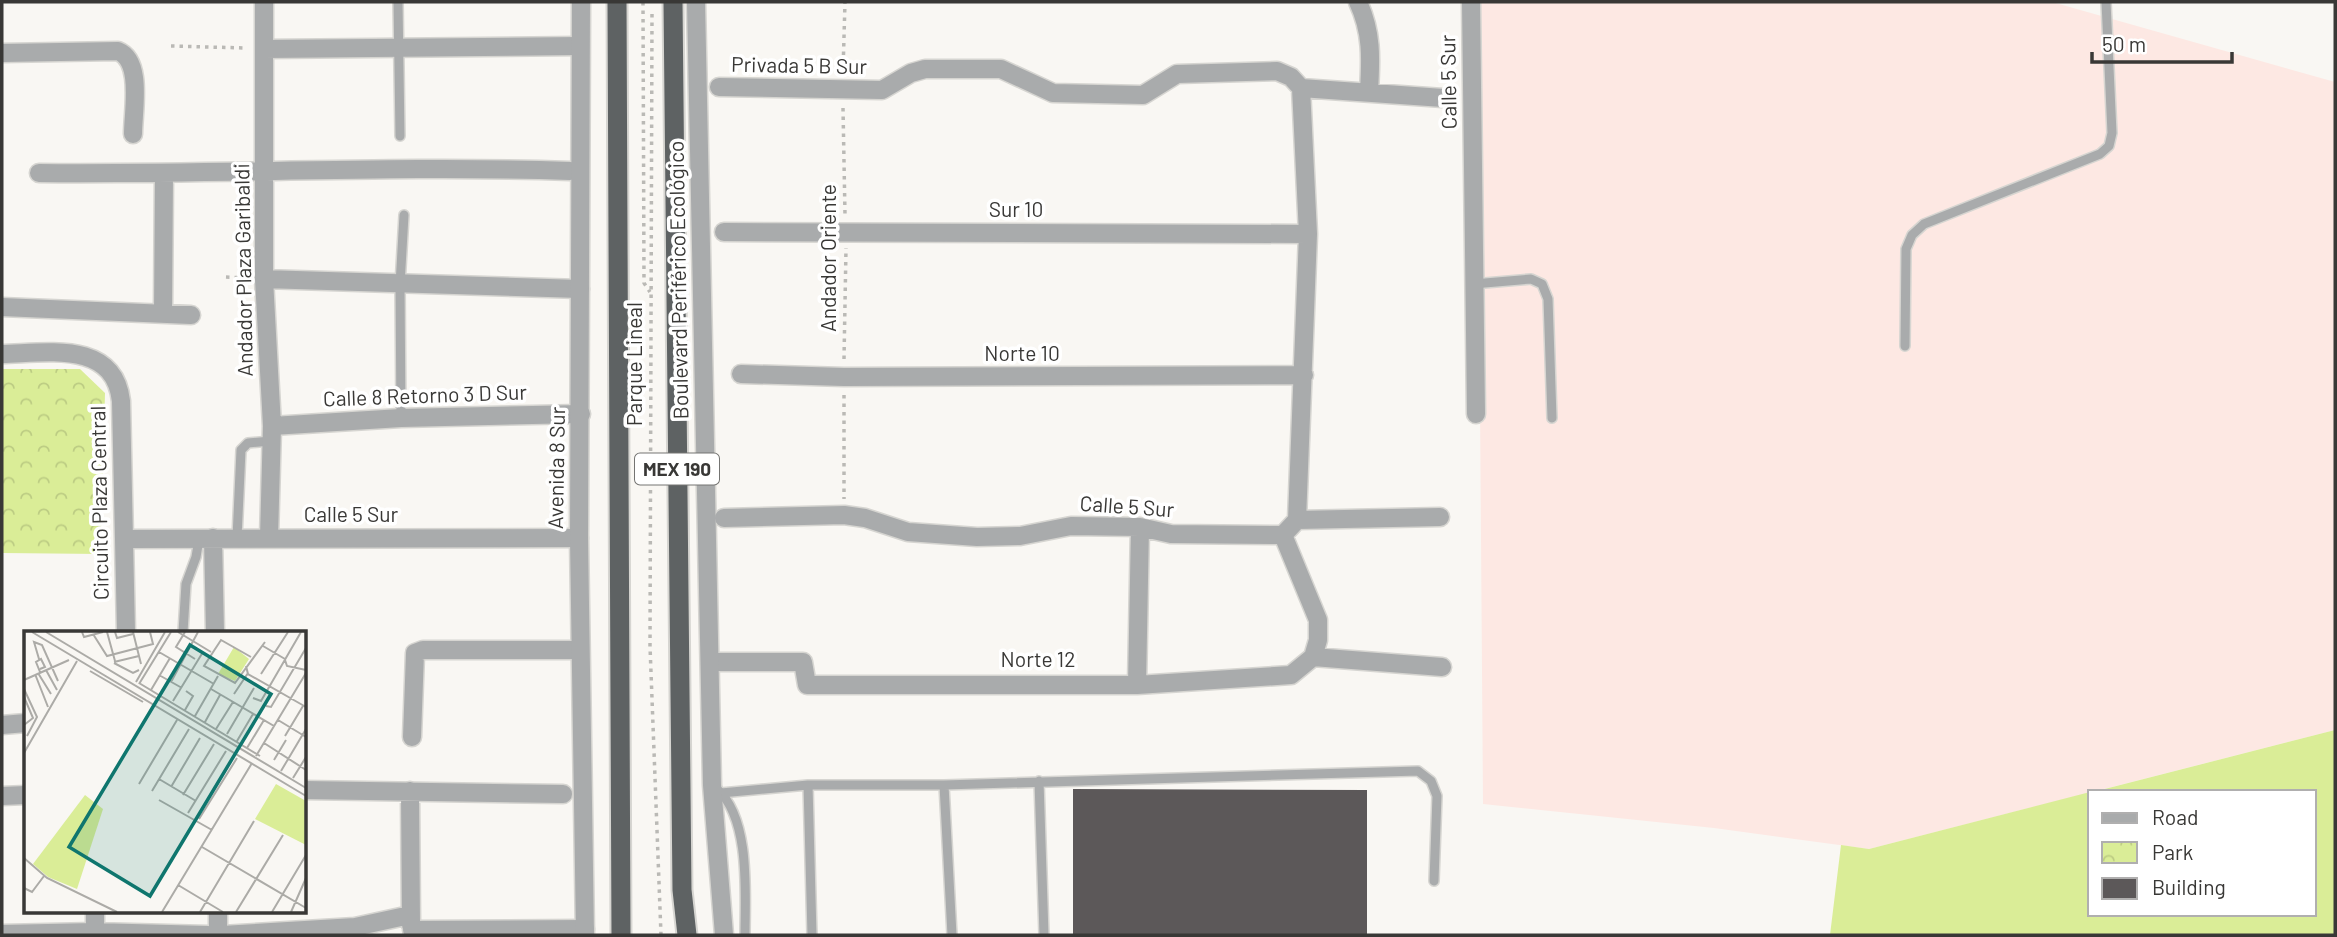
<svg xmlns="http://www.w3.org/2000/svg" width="2337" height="937" viewBox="0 0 2337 937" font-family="Barlow,sans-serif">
	<defs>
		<pattern id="park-crowns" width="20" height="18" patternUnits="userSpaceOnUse" patternTransform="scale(1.75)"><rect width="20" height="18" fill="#daed97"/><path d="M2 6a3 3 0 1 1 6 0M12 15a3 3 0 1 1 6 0" fill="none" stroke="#bccc83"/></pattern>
	</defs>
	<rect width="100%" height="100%" fill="#f9f7f3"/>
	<path fill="#fde8e3" d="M1477 2H2052L2335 82V730L1869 849 1714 828 1483 804Z"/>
	<path fill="#daed97" d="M2335 730V935H1830L1841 845 1869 849 2090 792V914H2314V792H2093Z"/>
	<path fill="url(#park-crowns)" d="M2 369H80L105 393 101 554 2 553Z"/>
	<path fill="#5c5859" d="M1073 789 1367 790V935H1073Z"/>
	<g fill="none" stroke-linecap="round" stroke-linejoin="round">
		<defs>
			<path id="service" d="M398 2 400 136
				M1473 284 1531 279 1542 284 1548 299 1552 418
				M1905 346 1906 249 1912 235 1924 224 2100 154 2109 146 2112 133 2106 2
				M401 418 400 285 404 215
				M237 538 241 450 248 443 271 441
				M183 632 186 584 196 557 199 539
				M1039 781 1044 935
				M808 785 812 935
				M944 785 952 935
				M717 789C751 819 745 895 745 935
				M721 793 808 785H944L1418 771 1431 781 1437 796 1434 881"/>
			<path id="minor" d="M264 2V279L272 426 269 538
				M1358 2C1372 32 1371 58 1369 91
				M1471 2 1476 414
				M264 49 580 46
				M2 53 118 51C143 61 133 111 133 134
				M719 87 882 90 911 73 925 69H1001L1053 93 1143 95 1177 74 1277 71 1291 77 1301 88 1443 98
				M39 173C216 175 393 165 570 171
				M724 232 1308 234
				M264 279 580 289
				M2 307 191 315
				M163 314 164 173
				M2 354C47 353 114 340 121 401L126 632
				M741 374 844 377 1304 375
				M272 426 401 418 581 414
				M724 518 844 515 865 518 908 532 977 537 1020 536 1071 526 1140 527 1171 534 1283 535 1297 520 1440 517
				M1297 520 1308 234 1301 88
				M213 538 215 632
				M124 539 579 538
				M1313 657 1442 667
				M710 662H803L807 685H1137L1291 675 1313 657 1318 640V620L1283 535
				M1137 685 1140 527
				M2 725 26 723
				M412 737 415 653 423 650H580
				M304 790 563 794
				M410 791 411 925
				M2 796 26 795
				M412 930 585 929
				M2 934 94 932 208 935
				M95 935V911
				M218 935V911
				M222 935 355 927 410 915"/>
			<path id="tertiary" d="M581 2 579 538 585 935
				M696 2 712 785 724 935"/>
			<path id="trunk" d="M617 2 621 935
				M673 2 682 890 687 935"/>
		</defs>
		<use href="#service" stroke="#d6d5d1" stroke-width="12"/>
		<use href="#minor" stroke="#d6d5d1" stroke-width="21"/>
		<use href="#tertiary" stroke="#d6d5d1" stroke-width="21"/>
		<use href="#trunk" stroke="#d6d5d1" stroke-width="23"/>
		<path stroke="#bab9b5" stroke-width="3.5" stroke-dasharray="3.5 5" stroke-linecap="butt" d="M643 2 644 283 650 292
			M652 14 650 646 661 935
			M171 46 246 48
			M843 72 845 2
			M843 108 845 215
			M226 277 248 278
			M844 359 846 248
			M844 395V499"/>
		<use href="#service" stroke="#a9abac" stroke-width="9"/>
		<use href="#minor" stroke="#a9abac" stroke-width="18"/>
		<use href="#tertiary" stroke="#a9abac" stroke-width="18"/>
		<use href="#trunk" stroke="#5e6263" stroke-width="19"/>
	</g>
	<g text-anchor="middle" stroke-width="7" stroke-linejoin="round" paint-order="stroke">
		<rect fill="#fff" stroke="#747472" stroke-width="2" x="635" y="453.5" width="84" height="31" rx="5"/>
		<g font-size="19" font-weight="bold" fill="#393836">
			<text x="677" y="476">MEX 190</text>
		</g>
		<g font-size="21" fill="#393836" stroke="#fff">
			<text transform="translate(799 66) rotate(1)" y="7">Privada 5 B Sur</text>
			<text transform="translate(1449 82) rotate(-91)" y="7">Calle 5 Sur</text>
			<text x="1016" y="217">Sur 10</text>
			<text transform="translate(829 258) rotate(-90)" y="7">Andador Oriente</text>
			<text transform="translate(244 270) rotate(-91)" y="7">Andador Plaza Garibaldi</text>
			<text transform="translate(679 280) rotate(-91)" y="7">Boulevard Periférico Ecológico</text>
			<text x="1022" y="361">Norte 10</text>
			<text transform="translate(635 364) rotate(-90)" y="7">Parque Lineal</text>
			<text transform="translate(425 396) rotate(-2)" y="7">Calle 8 Retorno 3 D Sur</text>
			<text transform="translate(557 468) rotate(-89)" y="7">Avenida 8 Sur</text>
			<text transform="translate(100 503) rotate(-91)" y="7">Circuito Plaza Central</text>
			<text transform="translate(1127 507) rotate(4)" y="7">Calle 5 Sur</text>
			<text x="351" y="522">Calle 5 Sur</text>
			<text x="1038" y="667">Norte 12</text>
		</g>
	</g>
	<g transform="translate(24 631)">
		<rect width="282" height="282" fill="#f9f7f3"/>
		<path d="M61 164 79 178 53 258 24 246 9 233Z" fill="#daed97"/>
		<path d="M210 16 225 28 211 50 194 43ZM252 153 282 170V214L231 188Z" fill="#daed97"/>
		<path fill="none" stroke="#acaba7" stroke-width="2" d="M8 1 282 165M22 1 282 157M58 1 60 6 79 1M83 1 91 30M91 1 93 7 109 3M109 1 117 33M154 1 187 21M161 1 152 16 171 28M69 3 83 25 129 13 126 1M239 15 261 28M135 21 190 53M227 26 197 9 180 35 211 52 241 11M15 28 10 11 18 14 34 50M261 29 263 35 282 39M90 31 115 25M90 32 109 42 115 39M222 35 224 43 282 76M16 38 21 36 17 28 12 31 16 41M22 39 33 59M66 40 119 71M14 42 27 63M11 43 24 76M237 43 264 1M135 44 158 57M0 49 45 29M112 51 141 1M147 51 174 1M115 52 236 125M115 53 147 1M0 58 13 86 3 105M187 58 250 95M127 59 146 27M210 63 224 42M0 66 9 87 0 94M229 67 237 70 277 1M149 70 179 21M242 75 247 76 282 17M161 79 169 65 162 60M171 85 194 45M254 89 282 106M181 91 196 64M192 98 209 71M203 103 230 57M261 105 279 75M213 110 229 83M240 112 282 139M223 117 240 89M0 122 53 30M232 125 282 42M250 129 262 109M257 140 282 98M269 147 282 126M135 148 172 170M115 153 153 89M147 156 176 107M128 160 165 98M159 164 190 113M135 169 188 199M164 182 202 120M175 188 213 127M178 216 282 277M0 227 23 247 93 281M154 254 199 281M0 257 8 261 20 245M138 281 228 132M176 281 230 190M212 281 259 204M248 281 282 224M267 281 282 247"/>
		<path fill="#0f766e" fill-opacity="0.15" stroke="#0f766e" stroke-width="3.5" d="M166 14 247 63 126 265 45 216Z"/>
		<rect width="282" height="282" fill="none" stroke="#393836" stroke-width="3.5"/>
	</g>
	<rect width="2337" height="937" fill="none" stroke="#393836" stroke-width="7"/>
	<rect x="2088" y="790" width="228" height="126" fill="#ffffff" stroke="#b0afaf" stroke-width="2"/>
	<rect x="2102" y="813" width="35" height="10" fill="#a9abac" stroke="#b0afaf" stroke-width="2"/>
	<text x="2152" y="825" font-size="21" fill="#393836">Road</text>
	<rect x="2102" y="842" width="35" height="21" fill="url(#park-crowns)" stroke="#b0afaf" stroke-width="2"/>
	<text x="2152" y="860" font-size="21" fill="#393836">Park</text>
	<rect x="2102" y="878" width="35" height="21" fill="#5c5859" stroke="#b0afaf" stroke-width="2"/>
	<text x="2152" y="895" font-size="21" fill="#393836">Building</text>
	<path d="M2092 52v10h140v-10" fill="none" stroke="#393836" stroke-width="3.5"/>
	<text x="2102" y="52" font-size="21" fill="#393836" stroke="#ffffff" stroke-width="5" paint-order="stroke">50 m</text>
</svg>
